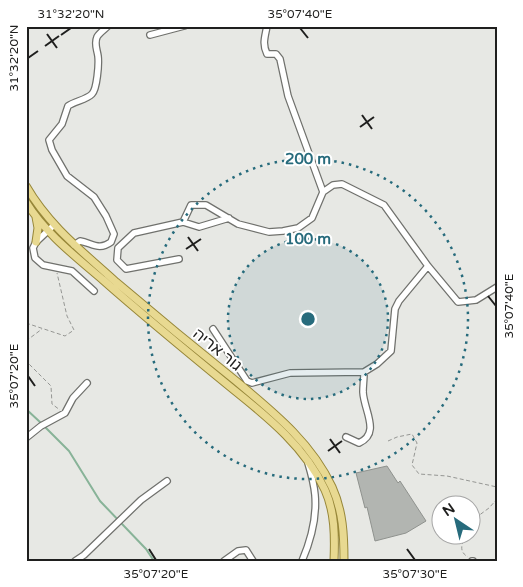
<svg xmlns="http://www.w3.org/2000/svg" width="523" height="587" viewBox="0 0 523 587" font-family="'Varela Round',Heebo,sans-serif">
	<rect width="100%" height="100%" fill="#e7e8e4"/>
	<g fill="none" stroke-linecap="round" stroke-linejoin="round">
		<path stroke="#88b398" stroke-width="2" d="M26 409 41 423
			M44 426 69 451 100 501 146 549 154 561"/>
	</g>
	<path fill="#b2b5b1" stroke="#8f928e" d="M387 466 398 483 400 481 426 521 406 533 375 541 367 507 365 508 356 473Z"/>
	<g fill="none" stroke-linecap="round" stroke-linejoin="round">
		<defs>
			<path id="minor" d="M267 26C265 37 262 44 267 54H276L280 59 288 96 323 192
				M150 35 184 26
				M183 222 191 205H206L238 224 269 232 283 231 298 228 312 218 323 192 333 185 342 184 384 205 428 266 458 302 476 300 497 287
				M54 225 36 242 33 248 35 258 43 265 72 271 94 291
				M74 245 80 241C92 243 99 251 111 242L114 234 106 216 94 197 67 176 52 150 49 140 62 124 68 106C75 101 86 100 92 94 97 89 99 64 98 56 97 49 94 44 97 37 99 33 104 30 108 26
				M179 259 126 269 117 260 118 248 134 233 183 222 199 227 229 218
				M213 329 247 381 252 383 290 373 364 372 377 364 391 351 395 309 399 301 428 266
				M346 437 359 443C381 433 364 411 363 392 363 386 364 379 364 372
				M26 438 41 426 65 413 73 398 87 383
				M75 561 84 555 141 500 167 481
				M224 561 238 551 246 550 253 561
				M302 561C311 540 317 518 315 495 314 484 311 473 308 463
				M472 561H473"/>
			<path id="major" d="M26 186C49 226 83 252 116 282 156 316 196 349 236 381 273 412 311 442 332 487 343 511 344 535 344 561
				M26 202C45 233 75 256 103 280 146 318 190 354 234 390 269 418 306 448 325 490 335 512 335 537 334 561
				M36 217 38 228 36 242"/>
		</defs>
		<use href="#minor" stroke="#70716d" stroke-width="8"/>
		<use href="#major" stroke="#978739" stroke-width="9"/>
		<path stroke="#959693" stroke-width="1" stroke-dasharray="4 2.5" stroke-linecap="butt" d="M26 323 65 336 74 330 67 316 57 273
			M26 341 42 329
			M26 359 27 362 51 386 52 404 60 410
			M388 441 397 437 412 434 417 443 412 465 419 474 447 476 497 487
			M470 522 489 508 497 499
			M466 534C462 544 458 551 468 557"/>
		<use href="#minor" stroke="#fff" stroke-width="5.5"/>
		<use href="#major" stroke="#e8d991" stroke-width="7"/>
	</g>
	<path fill="none" stroke="#1f1f1e" stroke-width="2" d="M300 28 308 38M47 34 57 48M61 35 71 28M45 46 59 36M28 58 38 51M362 115 372 129M360 127 374 117M188 237 198 251M186 249 201 239M488 296 496 306M28 376 35 386M330 439 340 453M328 451 342 441M149 549 156 560M407 549 415 560"/>
	<circle cx="308" cy="319" r="80" fill="#276b7c" fill-opacity=".12"/>
	<g fill="none" stroke="#276b7c" stroke-width="2.5" stroke-dasharray="2.5 5">
		<circle cx="308" cy="319" r="80"/>
		<circle cx="308" cy="319" r="160"/>
	</g>
	<g text-anchor="middle" stroke-width="4" stroke-linejoin="round" paint-order="stroke">
		<g font-size="16" fill="#1f1f1e" stroke="#fff">
			<text transform="translate(218 349) rotate(39)" y="6">גור אריה</text>
		</g>
	</g>
	<circle cx="308" cy="319" r="8" fill="#276b7c" stroke="#fff" stroke-width="2.5"/>
	<g font-size="15" text-anchor="middle" font-weight="bold" fill="#276b7c" stroke="#fff" stroke-width="4" stroke-linejoin="round" paint-order="stroke">
		<text x="308" y="164">200 m</text>
		<text x="308" y="244">100 m</text>
	</g>
	<rect width="523" height="587" fill="none" stroke="#ffffff" stroke-width="55"/>
	<g transform="translate(456 520) rotate(325)"><circle r="24" fill="#ffffff" stroke="#a5a5a5"/>
	<path d="M0-4L9 19L0 12L-9 19Z" fill="#276b7c"/>
	<text y="-8" font-size="14" font-weight="bold" text-anchor="middle" fill="#1f1f1e">N</text>
	</g>
	<rect x="28" y="28" width="468" height="532" fill="none" stroke="#1f1f1e" stroke-width="2"/>
	<g font-size="12" text-anchor="middle" fill="#1f1f1e">
		<text x="71" y="18">31°32'20"N</text>
		<text x="300" y="18">35°07'40"E</text>
		<text transform="translate(14 58) rotate(-90)" y="4">31°32'20"N</text>
		<text transform="translate(509 306) rotate(-90)" y="4">35°07'40"E</text>
		<text transform="translate(14 376) rotate(-90)" y="4">35°07'20"E</text>
		<text x="156" y="578">35°07'20"E</text>
		<text x="415" y="578">35°07'30"E</text>
	</g>
</svg>
